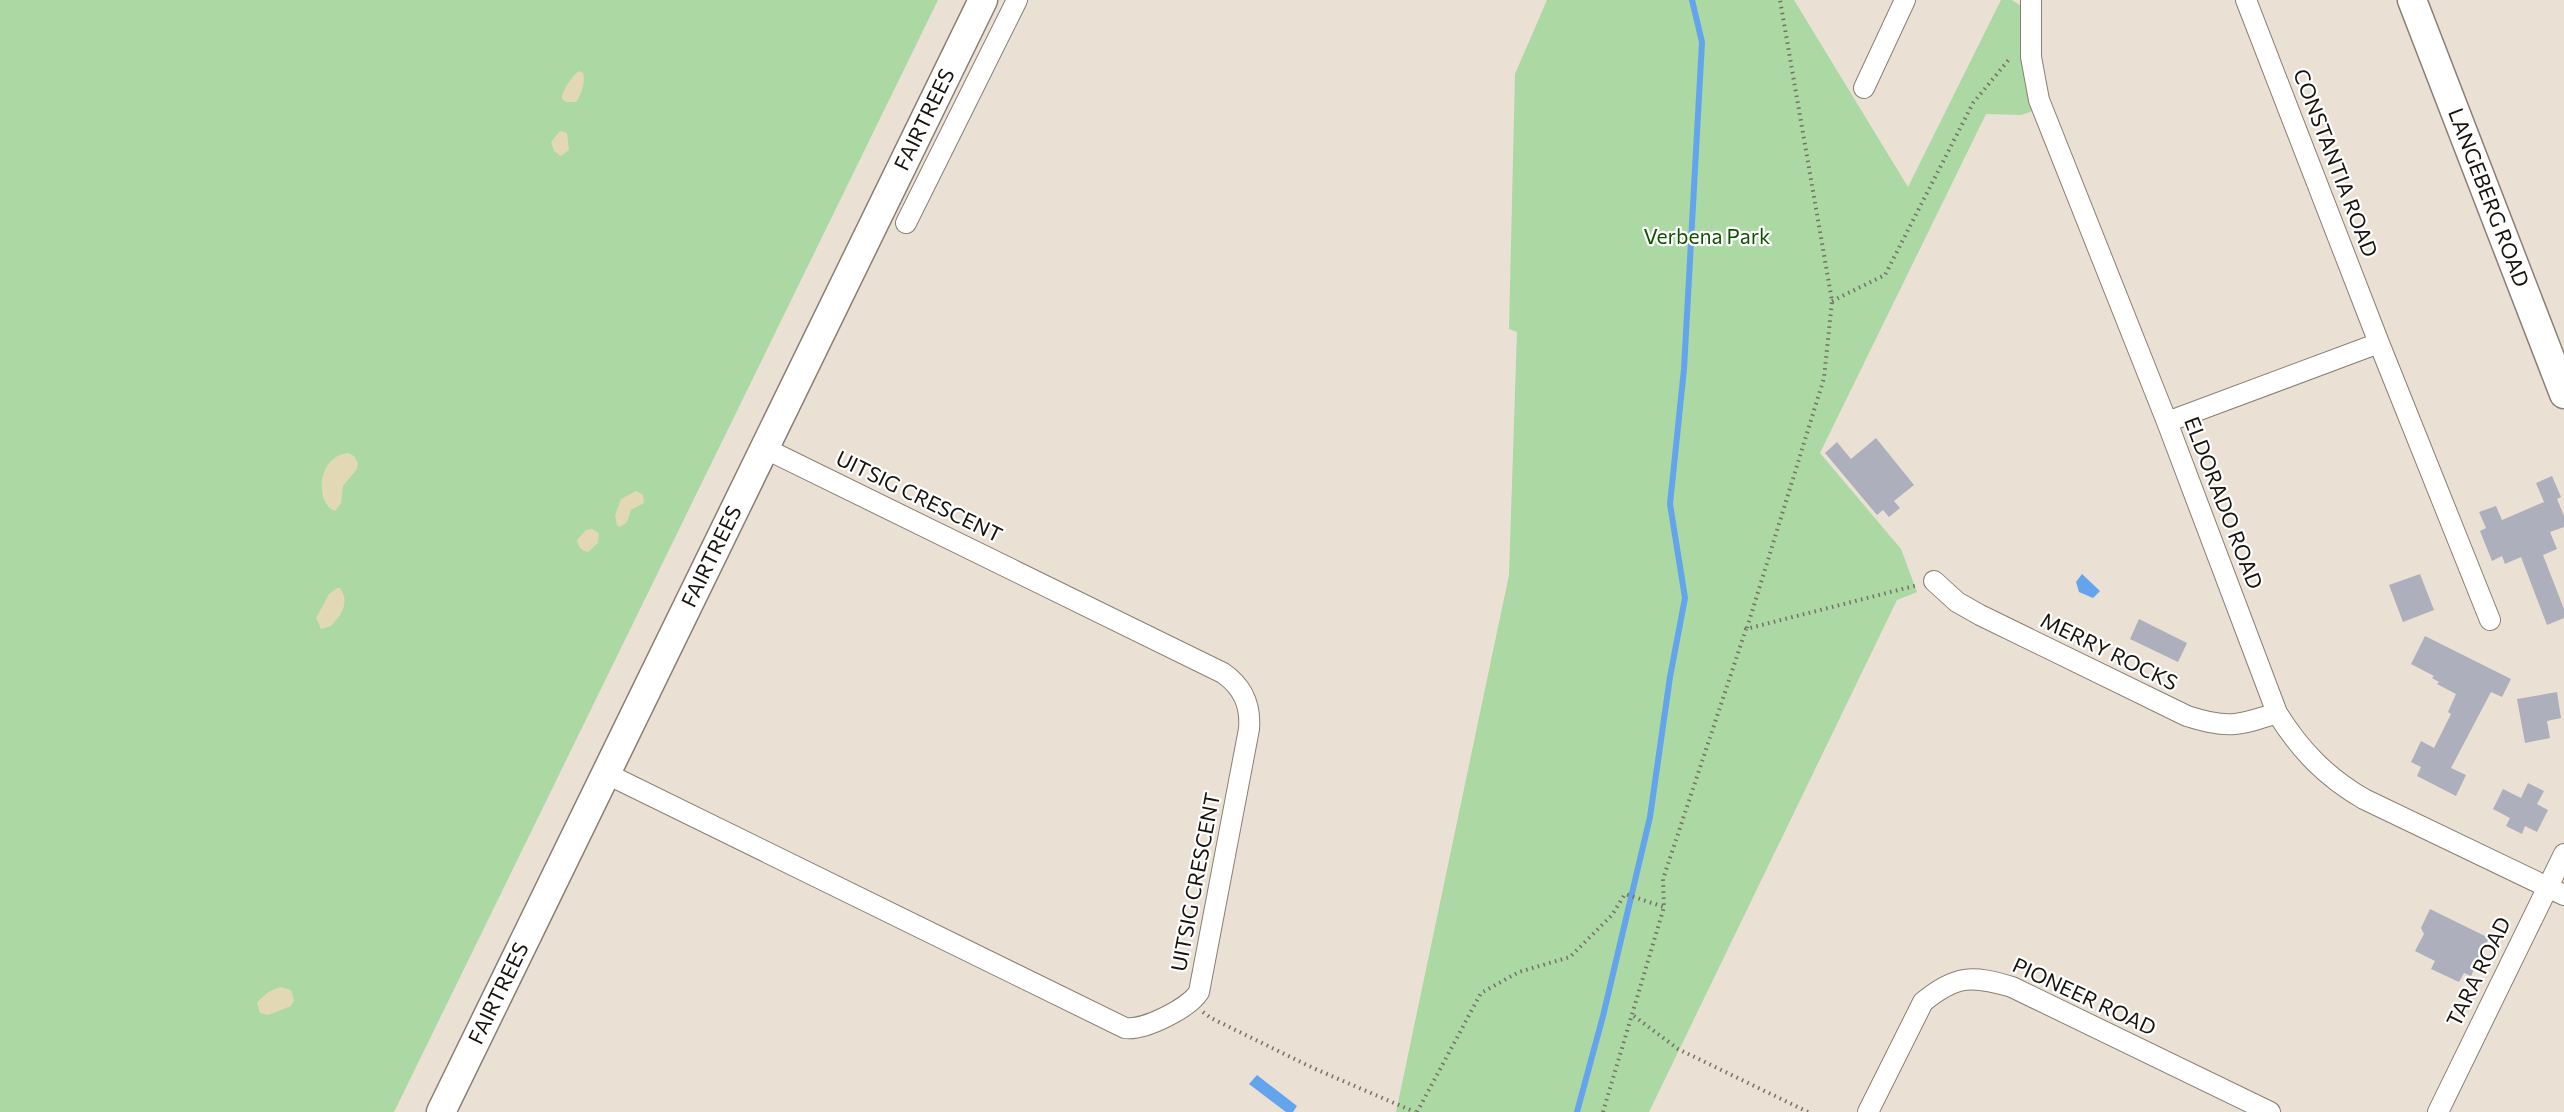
<svg xmlns="http://www.w3.org/2000/svg" width="2564" height="1112" viewBox="0 0 2564 1112" font-family="Commissioner,sans-serif">
	<rect width="100%" height="100%" fill="#ebe0d4"/>
	<path fill="#abd8a3" d="M0 0H938L394 1112H0Z
		M1547 0H1794L1908 187 2001 0H2012L2021 6V60L2033 111 2021 115 1986 114 1820 453 1901 549 1917 592 1897 600 1649 1112H1396L1509 575 1517 332 1509 329 1515 74Z"/>
	<path fill="#e2d9b4" d="M579 71 583 73C586 80 581 96 576 102H566L562 99C562 90 572 76 579 71Z
		M560 131 567 133 569 150 561 156 554 151 551 142Z
		M348 453 354 456 358 463 357 469 343 486 341 503 335 511C316 505 315 457 348 453Z
		M636 491 643 495 644 503 631 510 627 522 620 527 617 525 615 515 621 499Z
		M592 529 599 533 598 543 588 552C581 550 579 548 577 540L586 530Z
		M337 588H340C350 602 342 615 331 626L321 629 316 618 329 594Z
		M281 987 291 990 294 1000 291 1006 268 1015 260 1013 257 1003C264 994 271 990 281 987Z"/>
	<path fill="#64a4ec" d="M2082 574 2100 591 2093 598 2079 592 2076 582Z
		M1257 1075 1297 1106 1293 1112H1286L1249 1084Z"/>
	<g fill="none" stroke-linecap="round" stroke-linejoin="round">
		<path stroke="#64a4ec" stroke-width="6" d="M1577 1112 1603 1016 1650 817 1670 677 1685 598 1670 504 1684 369 1702 42 1692 0"/>
	</g>
	<path fill="#adafbd" d="M1876 438 1914 485 1894 501 1900 508 1889 517 1883 510 1877 515 1825 453 1837 442 1851 459Z
		M2552 476 2561 497 2557 499 2564 516V527L2550 532 2557 549 2543 555 2564 609V618L2547 625 2521 557 2505 564 2502 556 2492 561 2480 531 2486 528 2479 512 2496 506 2502 520 2544 502 2536 483Z
		M2420 574 2434 610 2403 622 2389 585Z
		M2139 619 2187 643 2178 662 2130 639Z
		M2425 636 2511 679 2502 697 2491 692 2451 768 2466 775 2456 796 2417 776 2421 767 2411 762 2421 741 2434 748 2451 714 2448 712 2456 694 2437 684 2439 682 2432 678 2434 676 2411 664Z
		M2557 692 2561 718 2547 721 2550 738 2525 743 2517 699Z
		M2528 783 2544 791 2537 804 2548 810 2537 832 2525 826 2522 834 2506 826 2510 818 2493 809 2503 789 2521 798Z
		M2430 909 2489 938 2471 976 2464 973 2459 982 2431 969 2435 961 2415 951 2424 934 2421 928Z"/>
	<g fill="none" stroke-linecap="round" stroke-linejoin="round">
		<defs>
			<path id="street" d="M2031 0V57L2039 100 2167 422 2277 713C2300 750 2326 777 2364 799L2564 895
				M2246 0 2379 343 2490 620
				M1864 88 1905 0
				M906 223 1017 0
				M2167 422 2379 343
				M1934 581 1957 602 1980 615 2187 716C2227 729 2237 726 2277 713
				M605 773 1125 1028C1144 1031 1189 1008 1199 992L1249 729C1251 705 1243 687 1223 673L764 448
				M1868 1112 1923 1002C1956 975 1972 975 2012 987L2270 1112
				M2438 1112 2564 854"/>
			<g id="secondary">
				<path id="s1" d="M2412 0 2564 394"/>
				<path id="s2" d="M441 1112 983 0"/>
			</g>
		</defs>
		<use href="#street" stroke="#897f74" stroke-width="22"/>
		<use href="#secondary" stroke="#897f74" stroke-width="31"/>
		<path stroke="#776f68" stroke-width="4" stroke-dasharray="1.5 4.5" stroke-linecap="butt" d="M1832 301 1885 275 1973 103 2011 57
			M1747 628 1824 378 1832 301 1780 0
			M1203 1012 1211 1018 1313 1068 1415 1112
			M1634 1016 1678 1049 1808 1112
			M1417 1112 1481 993 1519 972 1570 957 1612 915 1625 894 1664 907
			M1603 1112 1664 907 1663 879 1746 629 1918 585"/>
		<use href="#street" stroke="#fff" stroke-width="20"/>
		<use href="#secondary" stroke="#fff" stroke-width="28"/>
	</g>
	<g text-anchor="middle" stroke-width="4.5" stroke-linejoin="round" paint-order="stroke">
		<g font-size="21" fill="#16120e" stroke="#fff">
			<text dy="7" stroke="none"><textPath href="#s2" startOffset="1104">FAIRTREES</textPath></text>
			<text transform="translate(2335 163) rotate(69)" y="7">CONSTANTIA ROAD</text>
			<text dy="7" stroke="none"><textPath href="#s1" startOffset="212">LANGEBERG ROAD</textPath></text>
			<text transform="translate(919 497) rotate(26)" y="7">UITSIG CRESCENT</text>
			<text transform="translate(2223 503) rotate(69)" y="7">ELDORADO ROAD</text>
			<text dy="7" stroke="none"><textPath href="#s2" startOffset="618">FAIRTREES</textPath></text>
			<text transform="translate(2109 652) rotate(26)" y="7">MERRY ROCKS</text>
			<text transform="translate(1196 882) rotate(-79)" y="7">UITSIG CRESCENT</text>
			<text transform="translate(2479 972) rotate(-64)" y="7">TARA ROAD</text>
			<text dy="7" stroke="none"><textPath href="#s2" startOffset="132">FAIRTREES</textPath></text>
			<text transform="translate(2084 997) rotate(25)" y="7">PIONEER ROAD</text>
		</g>
		<g font-size="21" fill="#0f5100" stroke="#fff">
			<text x="1707" y="244">Verbena Park</text>
		</g>
	</g>
</svg>
